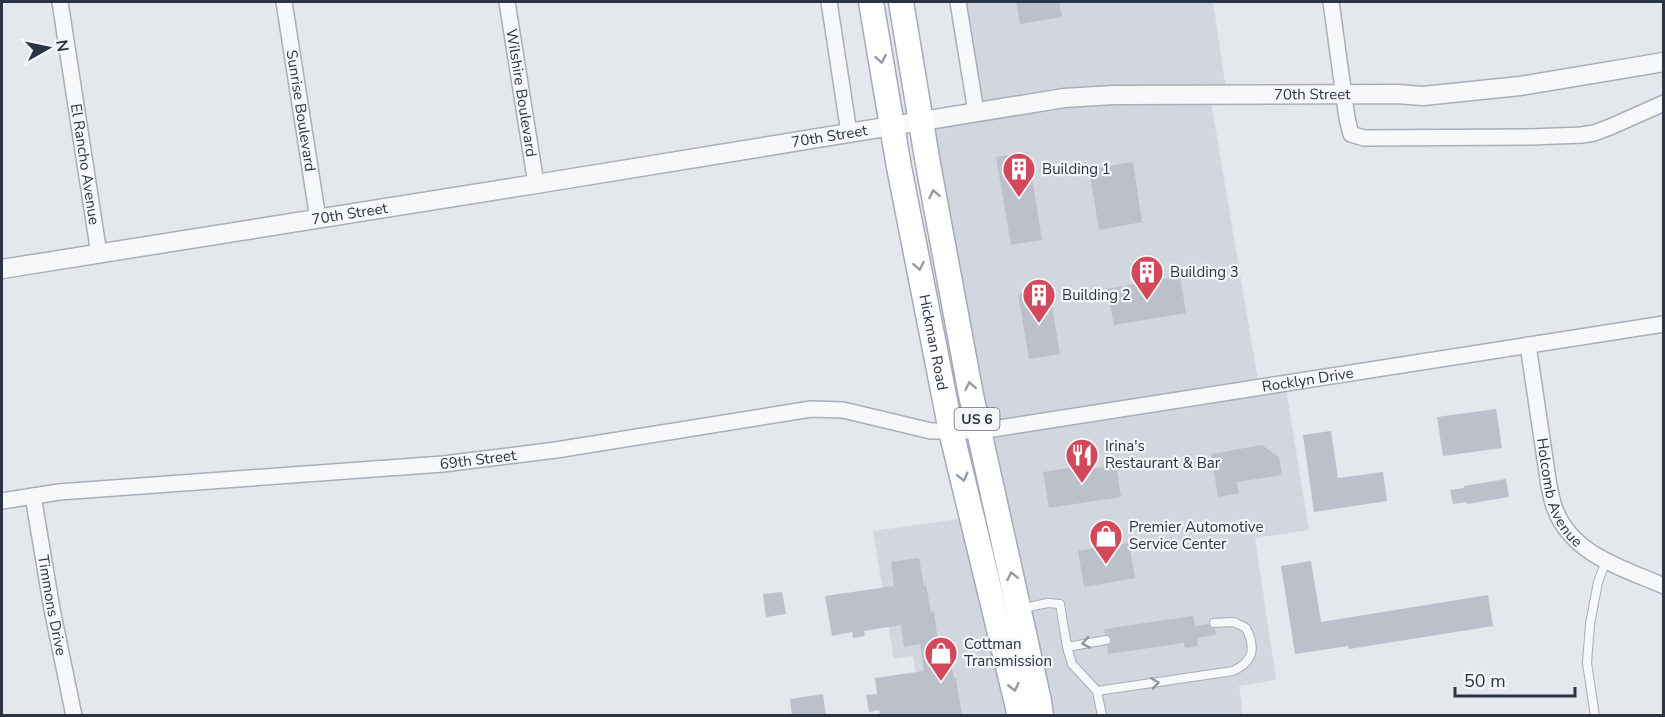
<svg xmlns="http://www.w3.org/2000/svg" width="1665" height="717" viewBox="0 0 1665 717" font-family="'Nunito Sans',sans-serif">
	<rect width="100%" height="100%" fill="#e4e7ec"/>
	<path fill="#d2d6de" d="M958 2H1213L1227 95H1210L1259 387 1285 383 1309 530 1255 538 1276 680 1239 686 1243 715H1041L921 121 976 112Z
		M973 517 1020 715H923L913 656 894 659 873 531Z"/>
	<path fill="#bbc0ca" d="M1016 2H1059L1062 17 1020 24Z
		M1028 152 1042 240 1011 245 996 157Z
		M1133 162 1142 222 1099 230 1089 169Z
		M1180 276 1186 313 1114 325 1107 289Z
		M1049 289 1060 354 1029 359 1018 294Z
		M1496 409 1502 448 1443 456 1437 417Z
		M1331 431 1338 478 1383 472 1387 501 1314 512 1303 435Z
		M1262 445 1279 457 1282 475 1237 482 1239 493 1218 497 1211 454Z
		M1116 465 1121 497 1049 508 1043 472 1083 466 1084 470Z
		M1506 479 1509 497 1467 504V502L1453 504 1450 490 1464 488V486Z
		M1129 543 1135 578 1084 587 1078 551Z
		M919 558 924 586 926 585 931 612 934 611 938 641 946 640 954 678H956L962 716H880L879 710 869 712 866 695 877 694 875 678 924 671 920 644 904 647 901 625 864 631 865 636 853 638 852 632 832 636 825 596 894 586 891 562Z
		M1311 561 1321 622 1488 595 1493 626 1349 649 1348 646 1295 654 1281 566Z
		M782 592 786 614 766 617 763 594Z
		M1193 616 1195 626 1208 624 1211 628 1215 629 1216 635 1197 638 1198 646 1185 648 1184 643 1108 654 1107 646 1110 644 1112 640 1110 636 1105 634 1104 629Z
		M823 694 826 716H792L790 699Z"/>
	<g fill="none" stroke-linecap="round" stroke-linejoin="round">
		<defs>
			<path id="service" d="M1023 608 1048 603 1060 604 1067 647 1072 664 1097 691 1102 716
				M1067 647 1106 640
				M1097 691 1233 671C1254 661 1256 648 1246 628L1234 622 1214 623
				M1595 716 1587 663 1590 624 1598 582 1606 561"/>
			<g id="minor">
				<path id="s1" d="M60 2 99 254"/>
				<path id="s2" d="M284 2 318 219"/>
				<path id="s3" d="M507 2 536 184"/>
				<path d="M829 2 849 133"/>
				<path d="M958 2 976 112"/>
				<path d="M1331 2 1347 118 1351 134 1364 138 1531 137 1582 135 1594 133 1610 127 1664 103"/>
				<path id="s4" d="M1528 345 1549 486C1551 494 1552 502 1555 509 1572 555 1623 568 1664 586"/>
				<path id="s5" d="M33 496 52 609 74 716"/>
				<path id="s6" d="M2 501 59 492 443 464 556 450 811 409 843 410 931 431H980L1664 324"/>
			</g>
			<g id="tertiary">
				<path id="s7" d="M2 269 536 184 1064 98 1114 95 1397 94 1423 96 1520 86 1664 62"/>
			</g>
			<g id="primary">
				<path id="s8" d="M871 2 899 167 951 431 1020 716"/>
				<path d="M901 2 928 164 971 395 1039 701 1041 716"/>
			</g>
		</defs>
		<use href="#service" stroke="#a9aeb7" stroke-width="10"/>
		<use href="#minor" stroke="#a9aeb7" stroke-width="18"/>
		<use href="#tertiary" stroke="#a9aeb7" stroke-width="21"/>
		<use href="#primary" stroke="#a3abb8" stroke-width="27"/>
		<use href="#service" stroke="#f7f8fa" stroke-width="8"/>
		<use href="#minor" stroke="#f7f8fa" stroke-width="15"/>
		<use href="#tertiary" stroke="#f7f8fa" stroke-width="18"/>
		<use href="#primary" stroke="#fff" stroke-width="24"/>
	</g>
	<defs><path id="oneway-chevron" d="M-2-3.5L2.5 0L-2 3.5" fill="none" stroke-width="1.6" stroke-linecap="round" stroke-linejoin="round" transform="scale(1.5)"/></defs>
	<g stroke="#959aa2">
		<use href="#oneway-chevron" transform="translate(881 59) rotate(80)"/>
		<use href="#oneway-chevron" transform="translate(934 194) rotate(-101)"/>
		<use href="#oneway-chevron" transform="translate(919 266) rotate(79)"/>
		<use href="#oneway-chevron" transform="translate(970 386) rotate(-101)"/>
		<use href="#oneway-chevron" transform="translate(963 477) rotate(76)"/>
		<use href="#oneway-chevron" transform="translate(1012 576) rotate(-102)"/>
		<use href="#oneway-chevron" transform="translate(1014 687) rotate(77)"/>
	</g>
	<g stroke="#9196a0">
		<use href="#oneway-chevron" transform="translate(1086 643) rotate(170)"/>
		<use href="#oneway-chevron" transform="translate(1155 683) rotate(-8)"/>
	</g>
	<defs>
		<symbol id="building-pin" viewBox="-11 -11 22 30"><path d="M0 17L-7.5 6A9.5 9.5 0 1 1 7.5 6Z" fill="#d1495b" stroke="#f4f6f9"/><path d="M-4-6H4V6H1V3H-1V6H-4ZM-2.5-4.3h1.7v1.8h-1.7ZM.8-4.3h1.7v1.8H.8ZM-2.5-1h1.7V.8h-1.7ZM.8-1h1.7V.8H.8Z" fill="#fff"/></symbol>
		<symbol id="restaurant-pin" viewBox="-11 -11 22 30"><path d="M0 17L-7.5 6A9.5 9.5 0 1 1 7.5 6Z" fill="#d1495b" stroke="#f4f6f9"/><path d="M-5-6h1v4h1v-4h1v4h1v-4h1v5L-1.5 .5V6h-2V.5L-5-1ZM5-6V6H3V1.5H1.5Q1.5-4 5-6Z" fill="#fff"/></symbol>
		<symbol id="shop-pin" viewBox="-11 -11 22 30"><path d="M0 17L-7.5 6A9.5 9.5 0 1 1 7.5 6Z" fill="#d1495b" stroke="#f4f6f9"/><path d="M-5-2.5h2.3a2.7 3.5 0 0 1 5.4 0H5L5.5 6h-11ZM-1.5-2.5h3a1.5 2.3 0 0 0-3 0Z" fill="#fff"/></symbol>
	</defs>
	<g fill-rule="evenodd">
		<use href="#building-pin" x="1000" y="150" width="38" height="52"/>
		<use href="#building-pin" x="1128" y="253" width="38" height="52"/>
		<use href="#building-pin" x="1020" y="276" width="38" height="52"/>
		<use href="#restaurant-pin" x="1063" y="436" width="38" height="52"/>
		<use href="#shop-pin" x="1087" y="517" width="38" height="52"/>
		<use href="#shop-pin" x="922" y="634" width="38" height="52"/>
	</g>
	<g text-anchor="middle" stroke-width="4.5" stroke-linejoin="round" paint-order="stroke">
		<rect fill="#f4f6f9" stroke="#676e7b" stroke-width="1.5" x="954.5" y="408" width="45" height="22" rx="4.5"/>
		<g font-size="14" font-weight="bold" fill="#2b3445">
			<text x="977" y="424">US 6</text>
		</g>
		<g font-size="15" fill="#2b3445" stroke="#f4f6f9">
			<text dy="5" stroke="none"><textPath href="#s3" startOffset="92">Wilshire Boulevard</textPath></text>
			<text dy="5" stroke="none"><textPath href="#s7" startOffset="1324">70th Street</textPath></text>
			<text dy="5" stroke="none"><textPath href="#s2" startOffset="110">Sunrise Boulevard</textPath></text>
			<text dy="5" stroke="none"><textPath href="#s7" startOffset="838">70th Street</textPath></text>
			<text dy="5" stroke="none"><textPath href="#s1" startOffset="164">El Rancho Avenue</textPath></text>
			<text dy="5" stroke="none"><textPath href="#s7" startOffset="352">70th Street</textPath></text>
			<text dy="5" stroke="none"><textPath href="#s8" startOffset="346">Hickman Road</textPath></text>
			<text dy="5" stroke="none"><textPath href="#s6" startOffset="1318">Rocklyn Drive</textPath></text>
			<text dy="5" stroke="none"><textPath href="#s6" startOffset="478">69th Street</textPath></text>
			<text dy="5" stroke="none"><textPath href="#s4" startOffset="152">Holcomb Avenue</textPath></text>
			<text dy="5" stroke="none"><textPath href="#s5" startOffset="111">Timmons Drive</textPath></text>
		</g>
		<g font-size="15" fill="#2b3445" stroke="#f4f6f9" text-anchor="start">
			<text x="1042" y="174">Building 1</text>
			<text x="1170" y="277">Building 3</text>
			<text x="1062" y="300">Building 2</text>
			<text x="1105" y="451">Irina's<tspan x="1105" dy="17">Restaurant &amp; Bar</tspan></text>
			<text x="1129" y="532">Premier Automotive<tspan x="1129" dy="17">Service Center</tspan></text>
			<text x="964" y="649">Cottman<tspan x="964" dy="17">Transmission</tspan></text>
		</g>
	</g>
	<rect width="1665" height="717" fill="none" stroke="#2b3445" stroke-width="6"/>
	<g transform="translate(48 48) rotate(81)" stroke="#f4f6f9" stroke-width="4.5" paint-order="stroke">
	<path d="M0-4.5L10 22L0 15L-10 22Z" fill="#2b3445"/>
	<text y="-9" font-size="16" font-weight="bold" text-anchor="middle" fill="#2b3445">N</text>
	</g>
	<path d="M1455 687v9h120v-9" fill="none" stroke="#2b3445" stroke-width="3"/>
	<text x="1464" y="687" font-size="18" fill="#2b3445" stroke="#f4f6f9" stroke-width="4.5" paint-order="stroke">50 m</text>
</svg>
